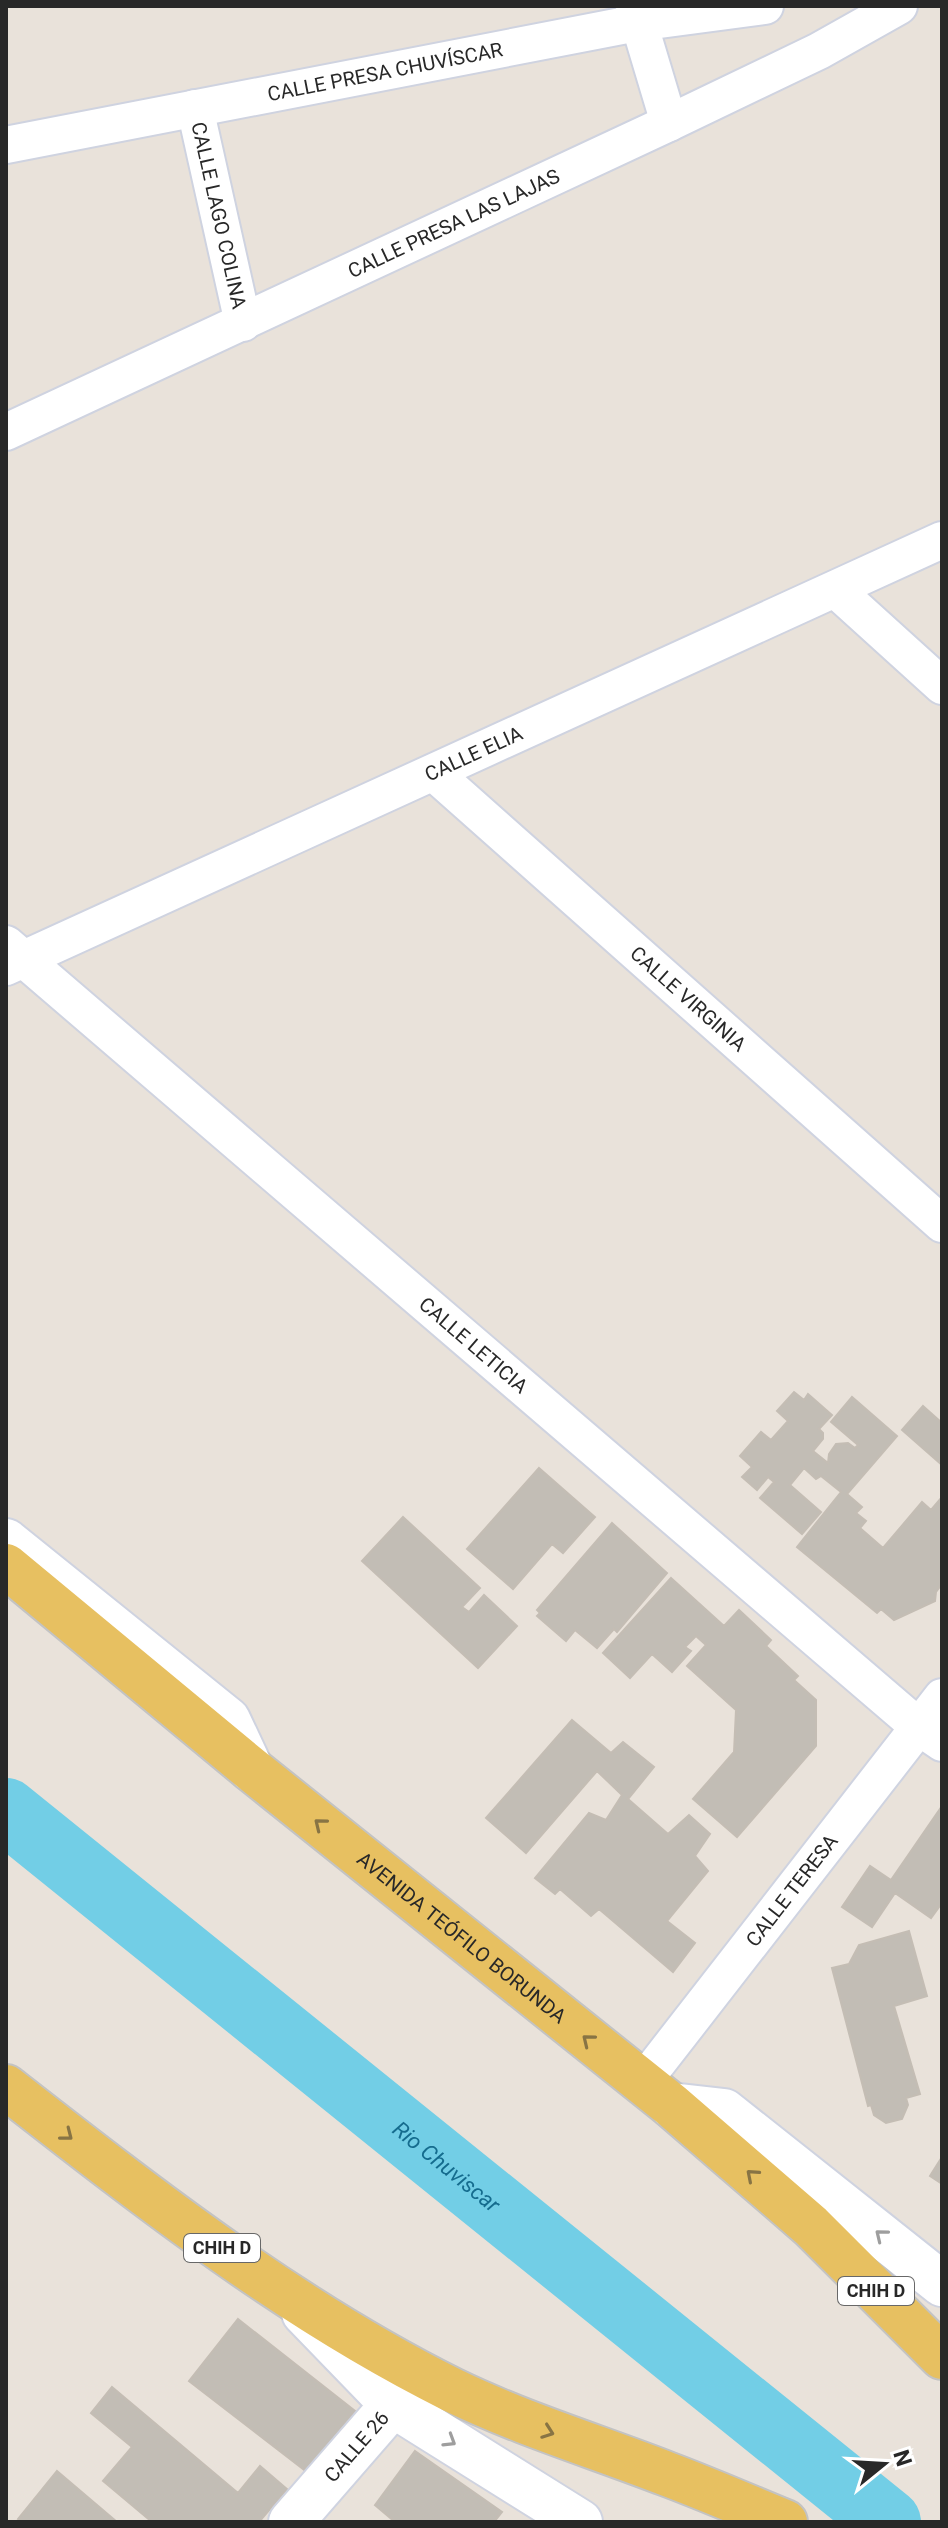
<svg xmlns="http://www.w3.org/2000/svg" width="948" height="2528" viewBox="0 0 948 2528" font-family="Roboto,sans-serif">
	<rect width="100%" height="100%" fill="#e9e2da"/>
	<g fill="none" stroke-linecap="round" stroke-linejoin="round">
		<path stroke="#72cee6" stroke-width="66" id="s1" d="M6 1811 888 2522"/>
	</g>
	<path fill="#c2bdb5" stroke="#c4bdb4" stroke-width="2" d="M794 1392 804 1400 808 1394 832 1415 819 1429 823 1433V1439L813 1451 828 1463 829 1454 836 1444 848 1443 855 1448 858 1445 831 1422 852 1397 897 1436 847 1494 862 1507 856 1513 866 1521 860 1528 883 1548 922 1502 931 1510 942 1497V1584L936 1592 935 1601 894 1620 881 1609 877 1613 797 1547 841 1492 821 1476 816 1479 804 1468 790 1485 821 1512 802 1534 760 1498 774 1482 768 1477 757 1490 742 1477 752 1467 740 1456 761 1432 771 1440 788 1421 777 1411Z
		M923 1406 942 1423V1465L902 1430Z
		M539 1468 595 1517 563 1553 552 1544 513 1589 467 1549Z
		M403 1517 480 1588 462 1607 469 1612 484 1595 517 1626 478 1668 362 1561Z
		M612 1523 667 1573 617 1632 614 1629 597 1648 575 1630 566 1641 537 1616 540 1613 537 1610Z
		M671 1578 724 1626 739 1610 771 1640 766 1646 798 1676 794 1680 816 1700V1746L737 1837 693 1799 734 1752 736 1710 687 1666 706 1645 696 1636 685 1647 691 1651 672 1672 652 1654 630 1678 603 1653Z
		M572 1720 611 1753 623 1742 654 1767 628 1799 668 1834 689 1815 710 1834 695 1856 708 1871 667 1921 695 1943 673 1972 599 1909 591 1916 560 1889 555 1894 535 1878 589 1813 606 1820 622 1795 597 1771 526 1853 486 1818Z
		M942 1806V1903L931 1918 895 1893 872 1927 842 1907 870 1866 891 1880Z
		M909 1931 927 1996 894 2006 920 2094 906 2098 908 2105 902 2119 886 2123 874 2115 871 2105 868 2106 832 1968 849 1964 859 1945Z
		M942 2157V2184L930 2176Z
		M238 2319 355 2411 307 2472 189 2381Z
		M112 2387 238 2493 260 2466 287 2489 259 2522H152L103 2481 132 2447 91 2413Z
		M415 2451 502 2512 494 2522H395L375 2505Z
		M57 2471 117 2522H22L18 2519Z"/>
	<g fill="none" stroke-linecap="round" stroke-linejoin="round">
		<defs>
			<g id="street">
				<path d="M634 6 669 123"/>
				<path id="s2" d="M195 108 243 323"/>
				<path id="s3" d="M6 145 637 23 765 6"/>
				<path id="s4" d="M6 432 669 123 819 51 899 6"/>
				<path d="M836 590 942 686"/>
				<path id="s5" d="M434 773 942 1224"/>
				<path id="s6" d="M6 944 920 1728 942 1743"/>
				<path id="s7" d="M6 967 942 540"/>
				<path id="s8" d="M642 2083 942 1697"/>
			</g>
			<g id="secondary">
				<path d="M6 1541 228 1720 251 1769"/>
				<path d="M671 2105 724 2111 942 2284"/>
				<path d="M304 2313 393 2405 580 2522"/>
				<path id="s9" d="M291 2522 410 2385"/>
			</g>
			<g id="primary">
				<path id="s10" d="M6 1566 251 1769 671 2105 811 2226 942 2357"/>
				<path d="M6 2087C147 2197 291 2310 452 2390 522 2424 595 2446 667 2474 707 2489 746 2506 785 2522"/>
			</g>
		</defs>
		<use href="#street" stroke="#cfd3e0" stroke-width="40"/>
		<use href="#secondary" stroke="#cfd3e0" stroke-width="48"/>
		<use href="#primary" stroke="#c3c3c3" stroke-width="48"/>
		<use href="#street" stroke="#fff" stroke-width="36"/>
		<use href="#secondary" stroke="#fff" stroke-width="44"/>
		<use href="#primary" stroke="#e7c061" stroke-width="44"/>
	</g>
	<defs><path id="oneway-chevron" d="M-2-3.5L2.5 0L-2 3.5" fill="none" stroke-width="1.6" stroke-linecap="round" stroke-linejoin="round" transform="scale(2)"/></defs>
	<g stroke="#887444">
		<use href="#oneway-chevron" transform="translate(320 1824) rotate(-141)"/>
		<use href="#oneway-chevron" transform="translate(588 2040) rotate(-141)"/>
		<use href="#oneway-chevron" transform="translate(67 2135) rotate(38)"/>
		<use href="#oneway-chevron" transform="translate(752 2175) rotate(-139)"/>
		<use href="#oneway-chevron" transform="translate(548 2432) rotate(20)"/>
	</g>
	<g stroke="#9e9e9e">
		<use href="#oneway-chevron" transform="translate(881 2235) rotate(-141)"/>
		<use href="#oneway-chevron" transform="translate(450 2441) rotate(32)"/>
	</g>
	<g text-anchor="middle" stroke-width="6" stroke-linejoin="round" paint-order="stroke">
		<g fill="#fff" stroke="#686868" stroke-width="2">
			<rect x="184" y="2234" width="76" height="28" rx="6"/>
			<rect x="838" y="2277" width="76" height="28" rx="6"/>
		</g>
		<g font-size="18" font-weight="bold" fill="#282828">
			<text x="222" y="2254">CHIH D</text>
			<text x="876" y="2297">CHIH D</text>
		</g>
		<g font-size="20" fill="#282828" stroke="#fff">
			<text dy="7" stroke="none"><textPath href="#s3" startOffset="386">CALLE PRESA CHUVÍSCAR</textPath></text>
			<text dy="7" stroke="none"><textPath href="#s2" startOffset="110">CALLE LAGO COLINA</textPath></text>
			<text dy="7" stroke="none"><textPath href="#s4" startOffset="494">CALLE PRESA LAS LAJAS</textPath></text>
			<text dy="7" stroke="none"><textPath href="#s7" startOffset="514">CALLE ELIA</textPath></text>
			<text dy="7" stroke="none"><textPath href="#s5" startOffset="340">CALLE VIRGINIA</textPath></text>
			<text dy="7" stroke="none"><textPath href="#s6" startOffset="616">CALLE LETICIA</textPath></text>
			<text dy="7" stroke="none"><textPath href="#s8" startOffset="244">CALLE TERESA</textPath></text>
			<text dy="7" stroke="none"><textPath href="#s10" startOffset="588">AVENIDA TEÓFILO BORUNDA</textPath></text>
			<text dy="7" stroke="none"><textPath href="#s9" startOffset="100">CALLE 26</textPath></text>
		</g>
		<g font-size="22" font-style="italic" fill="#156c8e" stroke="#fff">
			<text dy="8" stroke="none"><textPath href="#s1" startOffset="566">Rio Chuviscar</textPath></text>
		</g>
	</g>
	<rect width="948" height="2528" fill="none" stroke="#282828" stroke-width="16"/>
	<g transform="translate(884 2464) rotate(72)" stroke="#ffffff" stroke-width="6" paint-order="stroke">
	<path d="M0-6L14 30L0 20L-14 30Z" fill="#282828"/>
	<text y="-12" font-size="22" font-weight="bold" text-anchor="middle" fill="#282828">N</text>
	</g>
</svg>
